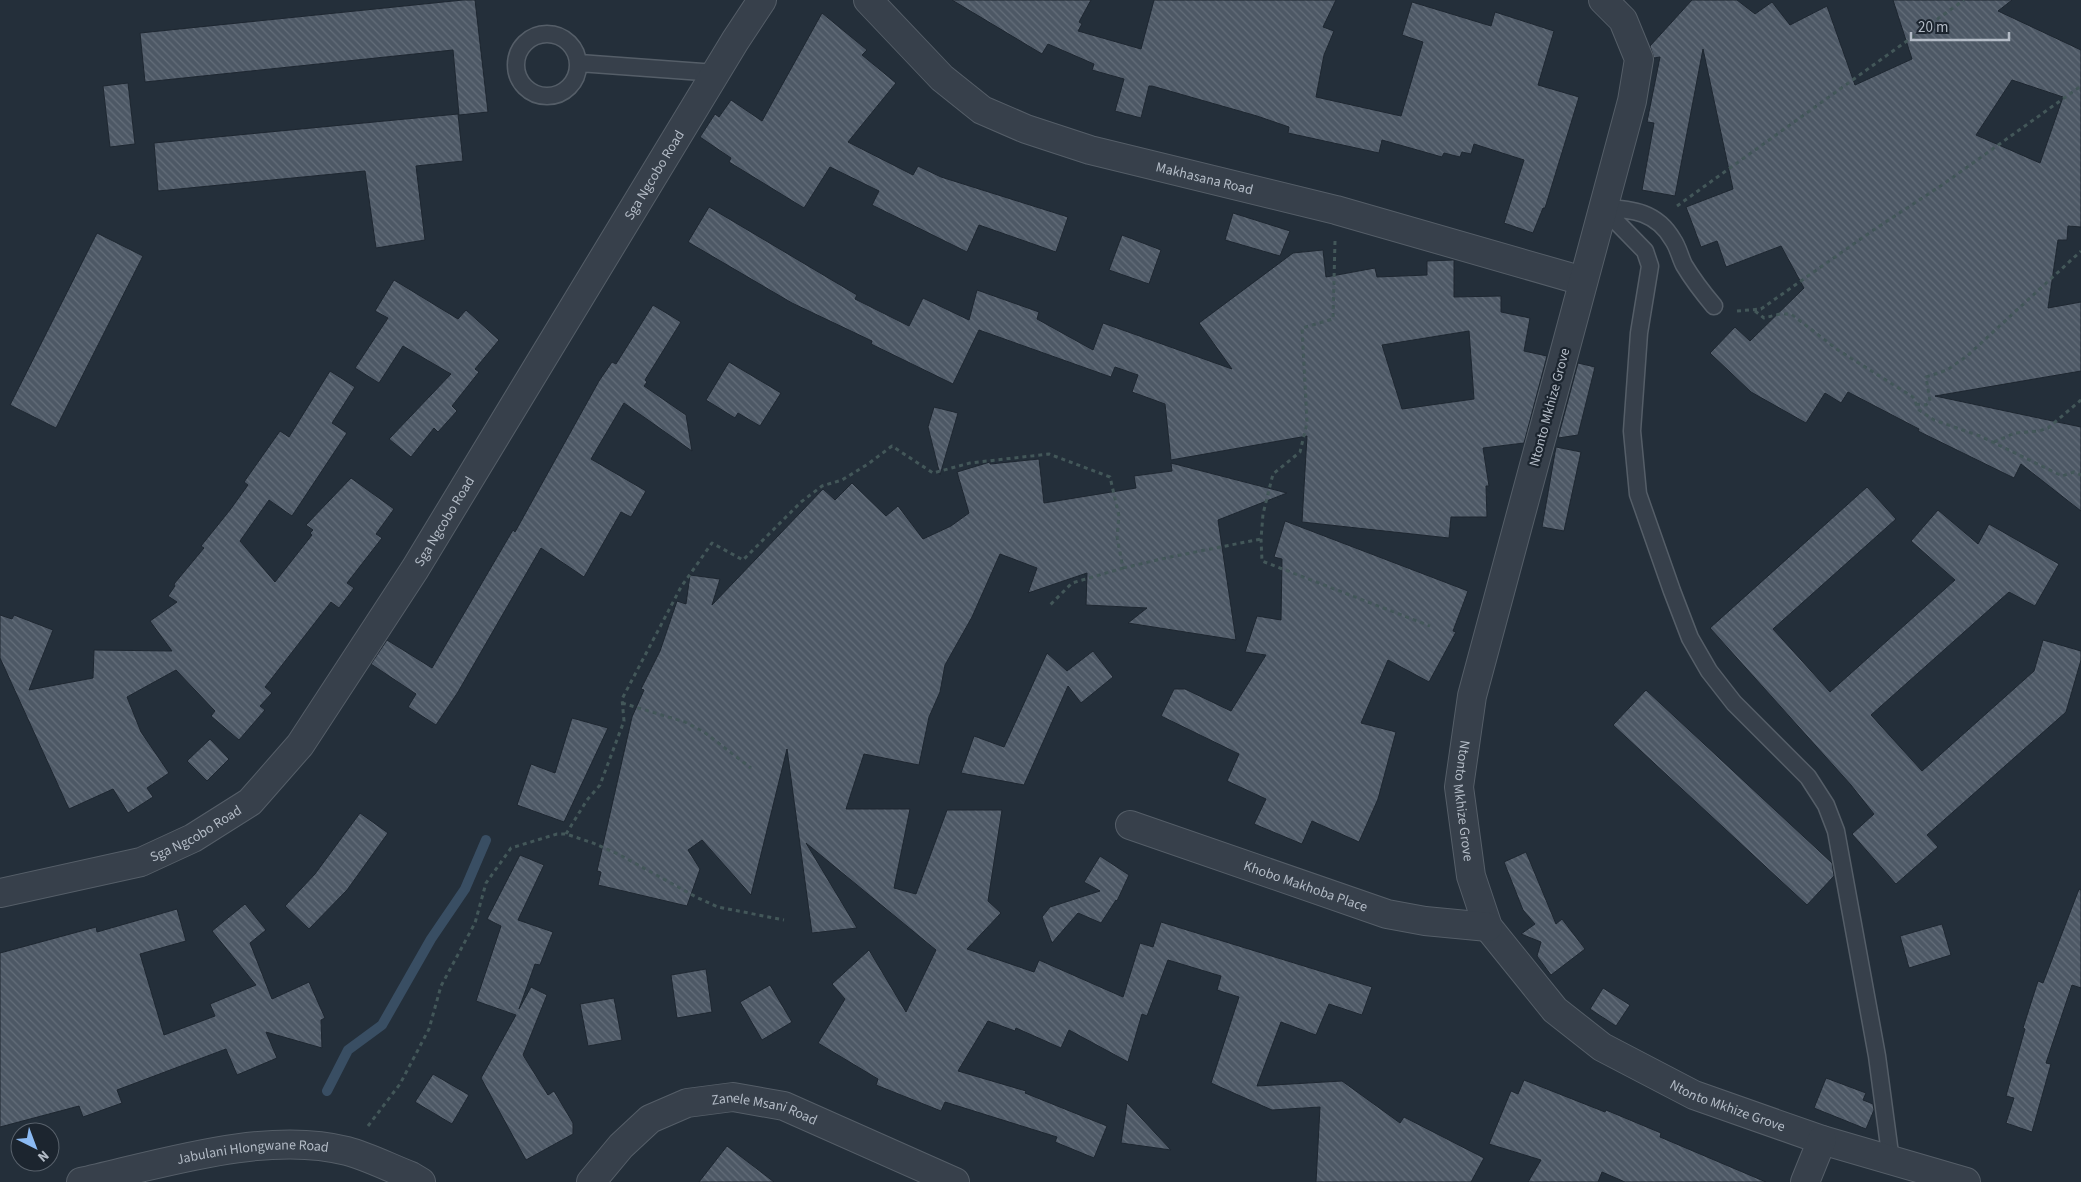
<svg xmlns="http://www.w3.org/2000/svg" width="2081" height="1182" viewBox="0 0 2081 1182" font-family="'Source Sans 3',sans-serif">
	<defs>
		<pattern id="building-back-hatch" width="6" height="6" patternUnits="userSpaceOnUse" patternTransform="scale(1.25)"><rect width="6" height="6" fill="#4d5865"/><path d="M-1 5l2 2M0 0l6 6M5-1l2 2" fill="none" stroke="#646e7a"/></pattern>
	</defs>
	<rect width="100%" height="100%" fill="#242f3a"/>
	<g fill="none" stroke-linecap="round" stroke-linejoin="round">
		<path stroke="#394e63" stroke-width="10" d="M327 1091 348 1050 382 1025 431 939 465 889 486 840"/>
	</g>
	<path fill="url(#building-back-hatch)" stroke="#1e2731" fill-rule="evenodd" d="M463 0H475L488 112 459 115 453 50 145 82 140 33Z
		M952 0H1091L1079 22 1082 24 1078 31 1141 49 1154 0H1336L1323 27 1334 31 1324 55 1316 97 1401 116 1423 42 1402 35 1412 2 1491 26 1495 12 1554 31 1538 85 1579 97 1545 208H1543L1533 233 1504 223 1524 160 1474 144 1471 154 1462 152 1460 157 1444 153 1442 157 1382 140 1379 153 1288 133 1289 127 1257 116 1152 86H1149L1141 118 1115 111 1124 79 1092 70 1094 64 1048 44 1042 54Z
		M1692 0H1737L1755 14 1772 2 1790 25 1827 6 1855 85 1912 59 1893 0H2012L1998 11 2081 50V227L2068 226 2067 240H2058L2048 308 2081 302V371L1935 396 2081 427V511L2021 464 2014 478 1918 431 1919 429 1848 392 1841 403 1825 393 1806 423 1751 392 1710 353 1735 327 1750 341 1804 288 1781 246 1726 267 1717 241 1701 247 1686 207 1733 189 1703 49 1675 196 1642 190 1654 123 1647 122 1660 57 1654 58 1650 46ZM2012 80 2063 97 2040 163 1976 135Z
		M822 13 867 50 862 55 896 83 848 142 913 175 918 166 941 177 1068 217 1056 252 979 225 967 252 872 205 879 191 830 167 804 208 729 162 731 158 700 137 715 114 719 117 731 100 762 121Z
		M128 83 135 144 110 147 103 86Z
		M458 114 463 161 416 166 425 240 376 248 365 171 158 191 154 143Z
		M709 207 857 295 855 299 909 326 923 298 969 320 977 290 1039 312 1037 319 1093 350 1103 323 1232 369 1199 323 1293 253 1323 250 1326 277 1375 268 1377 277 1427 275V261L1454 260V297L1501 296V312L1530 318 1524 351 1547 356 1524 443 1483 448 1489 486H1486L1487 517H1451L1449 538 1302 522 1307 436 1171 460 1165 404 1132 392 1138 375 1115 367 1111 377 979 330 953 384 871 344 872 341 792 303 688 242ZM1469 331 1474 399 1402 409 1382 345Z
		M1233 213 1290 231 1280 256 1225 240Z
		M97 233 143 256 56 428 10 405Z
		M1122 235 1161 250 1149 284 1109 270Z
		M394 280 458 319 466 310 499 340 475 369 479 372 452 406 457 411 438 432 434 428 411 457 389 439 451 374 403 346 379 383 355 368 388 318 375 311Z
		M653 305 681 322 645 380 647 382 644 386 686 415 692 451 624 403 591 459 646 491 631 517 621 512 584 577 541 548 458 692 436 725 408 707 416 694 371 664 387 640 432 668 513 530 515 532 599 381 612 362 616 364Z
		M729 362 781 393 760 426 738 413 735 418 706 400Z
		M1578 363 1595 367 1578 435 1558 438Z
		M330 371 355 387 332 423 347 433 292 516 269 500 240 541 275 582 312 535 310 533 313 530 306 525 351 478 394 509 376 534 382 538 347 583 354 588 339 608 331 602 265 687 272 693 260 706 265 710 239 740 211 716 215 711 176 670 127 697 141 732 169 773 147 788 153 797 128 813 113 789 69 809 0 658V615L12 619 14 615 53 630 29 690 93 678 94 650 172 651 150 621 177 602 168 596 175 586 174 584 204 548 201 546 230 510 248 485 244 482 280 431 289 437Z
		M934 407 958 413 940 475 928 427Z
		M1556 447 1581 452 1564 531 1542 527Z
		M1039 459 1044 503 1136 488 1134 476 1172 471 1171 463 1287 493 1218 520 1236 640 1128 623 1147 608 1086 605 1087 573 1028 593 1037 568 1000 554 972 617 945 665 940 692 929 717 919 765 864 754 846 809H910L894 888 916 894 947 810H1002L988 901 1001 913 967 949 1034 972 1039 960 1123 997 1140 943 1153 947 1161 922 1372 987 1362 1015 1329 1004 1316 1035 1281 1022 1257 1086 1342 1081 1400 1123 1404 1117 1484 1158 1471 1182H1316L1320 1107 1272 1110 1211 1083 1239 997 1217 990 1221 976 1168 960 1147 1016 1142 1014 1128 1062 1069 1030 1061 1048 1016 1028 1015 1031 988 1021 958 1071 1026 1091 1025 1093 1107 1126 1094 1158 1055 1142 1057 1137 945 1102 941 1111 876 1085 878 1079 818 1043 845 999 832 984 869 950 906 1012 936 950 806 843 857 928 812 933 787 749 751 895 702 840 688 850 700 869 687 906 598 885 601 872 597 871 632 717 644 690 641 689 660 651 677 601 686 604 690 575 720 579 712 605 823 489 835 500 852 483 886 516 898 506 923 539 951 526 969 513 957 472 990 462V464Z
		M1867 487 1896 519 1773 629 1830 692 1955 580 1911 541 1938 510 1978 544 1989 524 2059 564 2035 606 2009 592 1871 715 1922 771 2034 671 2043 640 2081 651V660L2066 712 1927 835 1938 847 1896 884 1852 834 1874 814 1851 785 1710 628Z
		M1285 521 1468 591 1453 631 1456 632 1429 682 1388 660 1361 723 1396 732 1378 799 1359 842 1312 821 1302 844 1254 824 1266 799 1227 781 1239 754 1161 716 1174 689H1185L1231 711 1266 655 1245 652 1257 616 1281 620 1282 559 1274 557Z
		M1093 651 1113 677 1081 703 1068 686 1024 785 961 773 974 736 1004 747 1047 653 1067 671Z
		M1646 690 1832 863 1834 876 1807 905 1613 725Z
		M572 718 608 728 564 822 517 805 531 764 555 773Z
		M210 739 229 759 207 781 187 761Z
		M360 813 388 833 347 890 309 929 285 906 315 874Z
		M1526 852 1556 924 1562 919 1585 949 1551 975 1537 956 1541 942 1521 934 1535 924 1523 910 1504 862Z
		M520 855 544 865 518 920 553 932 540 965 535 964 519 1009 531 987 547 995 523 1055 548 1095 554 1091 573 1123V1134L526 1160 481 1078 516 1015 476 1001 501 926 487 919Z
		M1100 856 1129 875 1117 901 1116 900 1101 923 1078 913 1052 943 1042 917 1050 907 1100 891 1084 882Z
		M2079 889 2081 890V988L2072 985 2046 1063 2051 1064 2032 1132 2006 1123 2014 1098 2006 1096 2025 1029 2023 1028 2038 981 2043 983Z
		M245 904 266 930 250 943 272 999 309 982 325 1018 321 1020 322 1048 266 1032 277 1058 237 1075 226 1049 117 1090 122 1103 83 1117 79 1106 0 1127V953L96 927 97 932 177 909 186 941 140 954 164 1035 215 1016 210 1004 256 985 212 931Z
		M1942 924 1951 955 1909 968 1900 936Z
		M706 969 712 1012 677 1018 671 975Z
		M770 985 792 1022 762 1040 740 1002Z
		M1603 988 1630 1005 1616 1026 1590 1009Z
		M614 998 622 1040 588 1046 580 1004Z
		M433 1074 469 1095 452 1124 415 1102Z
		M1826 1078 1866 1093 1863 1100 1873 1104 1874 1110 1866 1129 1814 1108Z
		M1524 1080 1605 1112 1606 1110 1661 1133 1660 1137 1766 1182H1625L1602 1172 1598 1182H1528L1541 1160 1489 1144 1511 1091 1518 1094Z
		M1127 1103 1171 1150 1121 1143Z
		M727 1146 774 1182H699Z"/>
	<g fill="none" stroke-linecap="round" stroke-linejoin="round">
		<defs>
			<path id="service" d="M516 65a31 31 0 1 1 62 0a31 31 0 1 1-62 0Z
				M579 63 716 73
				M1603 208 1645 251 1650 266 1639 333 1632 431 1638 494 1672 591 1690 638 1709 671 1734 703 1808 777 1826 805 1836 831 1877 1056 1891 1161
				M1603 208C1633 209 1657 212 1673 240 1678 247 1680 257 1684 265 1693 280 1703 293 1714 306"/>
			<g id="minor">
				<path id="s1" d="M868 0 942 78 982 110 1026 129 1090 150 1336 210 1583 281"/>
				<path id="s2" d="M1603 0 1623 20 1639 59 1632 101 1472 696 1459 787 1471 876 1488 927 1555 1010 1602 1047 1694 1095 1822 1140 1966 1182"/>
				<path id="s3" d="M1130 825 1387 914 1425 921 1488 927"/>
				<path id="s4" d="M0 893 141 862 193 838 250 802 300 745 415 569 735 41 762 0"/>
				<path id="s5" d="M81 1182C161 1164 267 1130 347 1151 369 1157 390 1168 411 1176L421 1182"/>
				<path id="s6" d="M591 1182 621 1146 650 1119 687 1103 733 1097 784 1106 955 1182"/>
				<path d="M1805 1182 1822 1140"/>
			</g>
		</defs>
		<use href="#service" stroke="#555e68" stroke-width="19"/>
		<use href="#minor" stroke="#555e68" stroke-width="30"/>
		<path stroke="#435759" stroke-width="3" stroke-dasharray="4 4" stroke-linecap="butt" d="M1677 206 1964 0
			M1335 241 1333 319 1302 328 1307 423 1300 452 1273 474 1263 514 1261 539 1262 561 1430 626
			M1737 311 1761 309 1872 231 1942 185 2081 86
			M1755 311 1764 318 1780 314H1791L1838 350 1913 397 1919 410 1934 420 1980 436 2062 476 2074 472 2081 475
			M1916 404 1926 405 1930 401 1926 377 1947 370 1967 356 2081 251
			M1994 442 2015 433 2039 431 2048 428 2081 400
			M1123 568 1170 557 1261 539
			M622 703 685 722 704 732 751 768
			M566 834 587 800 600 785 624 721 622 699 681 587 712 543 743 560 801 502 822 486 842 480 868 464 892 446 933 473 970 463 1049 454 1110 477 1119 516 1117 537 1123 568 1072 583 1049 606
			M368 1126 400 1084 429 1029 441 986 475 923 486 883 511 848 557 834H566L593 843 620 855 698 898 718 907 784 920"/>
		<use href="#service" stroke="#37404b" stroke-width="16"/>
		<use href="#minor" stroke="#37404b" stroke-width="28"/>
	</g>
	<g text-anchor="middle" stroke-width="4.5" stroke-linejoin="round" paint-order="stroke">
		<g font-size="14" fill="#b3bbc6" stroke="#1c252f">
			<text dy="5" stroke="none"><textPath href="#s4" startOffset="1016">Sga Ngcobo Road</textPath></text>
			<text dy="5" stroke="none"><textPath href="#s1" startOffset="392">Makhasana Road</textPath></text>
			<text transform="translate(1549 407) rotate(-75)" y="5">Ntonto Mkhize Grove</text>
			<text dy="5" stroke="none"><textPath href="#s4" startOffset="611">Sga Ngcobo Road</textPath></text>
			<text dy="5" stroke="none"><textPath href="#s2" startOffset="835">Ntonto Mkhize Grove</textPath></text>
			<text dy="5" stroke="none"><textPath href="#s4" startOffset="206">Sga Ngcobo Road</textPath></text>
			<text dy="5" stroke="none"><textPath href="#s3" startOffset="186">Khobo Makhoba Place</textPath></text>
			<text dy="5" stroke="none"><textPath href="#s2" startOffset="1270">Ntonto Mkhize Grove</textPath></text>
			<text dy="5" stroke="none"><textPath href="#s6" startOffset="206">Zanele Msani Road</textPath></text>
			<text dy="5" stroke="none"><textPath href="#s5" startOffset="175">Jabulani Hlongwane Road</textPath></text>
		</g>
	</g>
	<g transform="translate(35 1147) rotate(138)"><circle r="24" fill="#1c252f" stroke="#58616b"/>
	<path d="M0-4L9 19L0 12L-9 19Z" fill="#8bbaf3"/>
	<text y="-8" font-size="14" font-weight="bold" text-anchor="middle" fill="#b3bbc6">N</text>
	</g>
	<path d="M1911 32v8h98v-8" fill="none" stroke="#b3bbc6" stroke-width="2.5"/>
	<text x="1918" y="32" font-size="15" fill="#b3bbc6" stroke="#1c252f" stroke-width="4" paint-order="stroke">20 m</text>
</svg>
